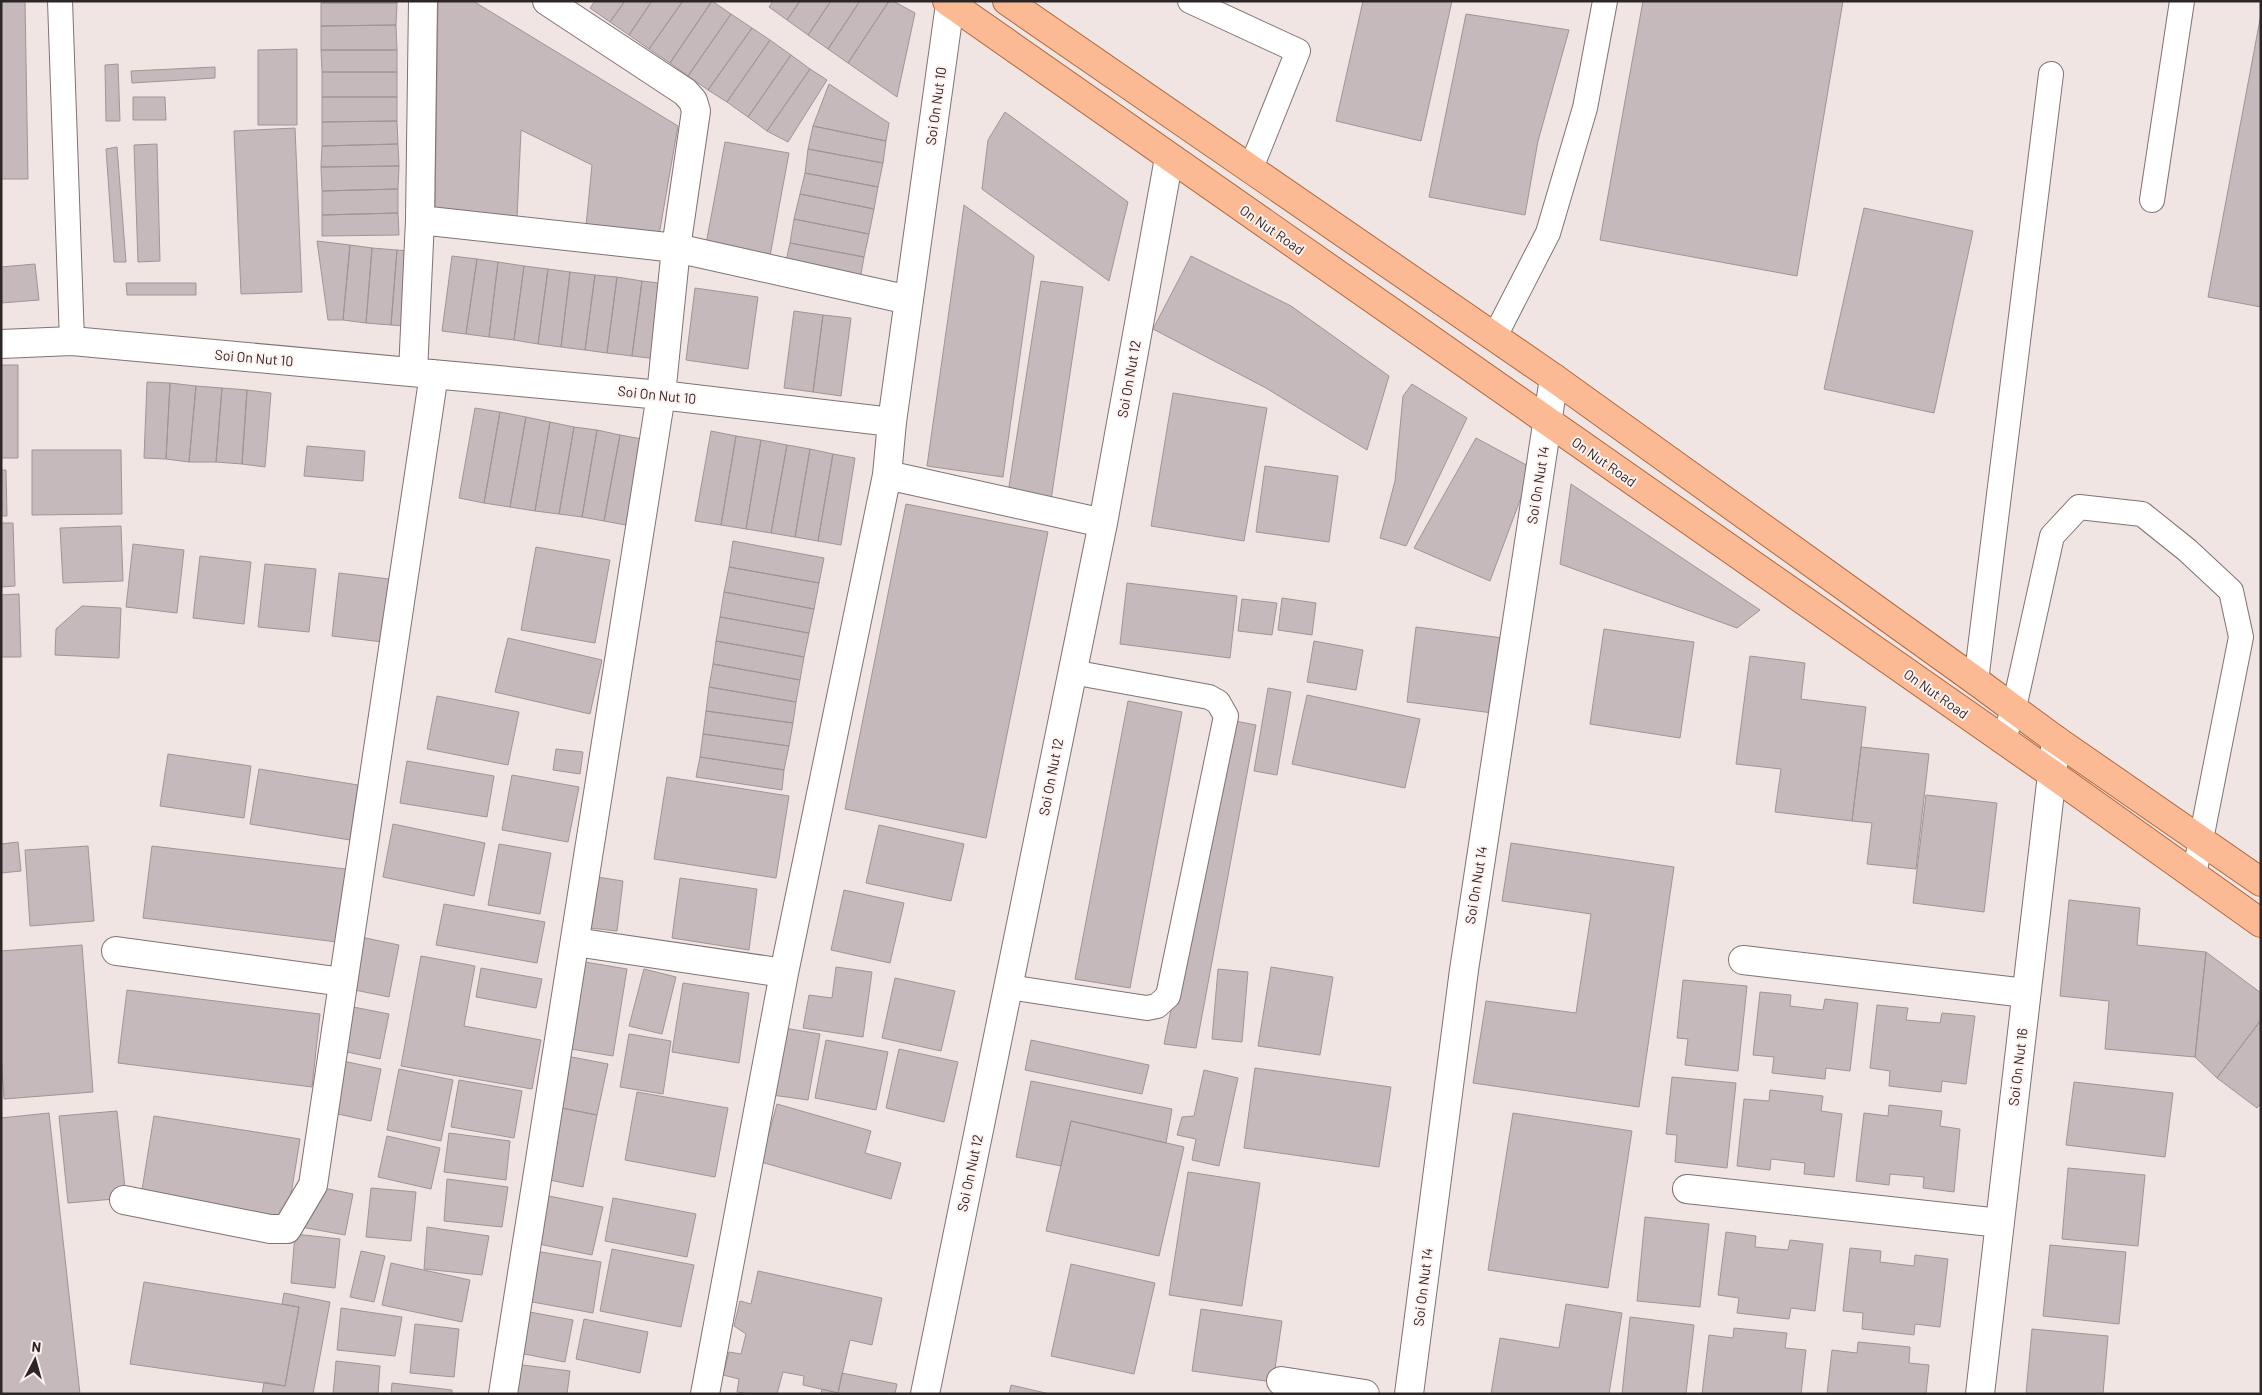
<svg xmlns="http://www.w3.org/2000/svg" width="2262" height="1395" viewBox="0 0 2262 1395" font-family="Barlow,sans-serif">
	<rect width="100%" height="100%" fill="#f1e5e3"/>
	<path fill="#c5b9bb" stroke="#a09496" d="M1 1H25L28 179H1Z
		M321 1H397V3H321Z
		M438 1H473L678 126 659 235 586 226 592 165 521 130 517 219 435 209Z
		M595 1H625L610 22 590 8Z
		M625 1H652L629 35 610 22Z
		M652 1H683L649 49 629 35Z
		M683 1H712L670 63 649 49Z
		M712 1 731 14 688 76 670 63Z
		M773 1H800L787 20 769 7Z
		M800 1H831L808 35 787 20Z
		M831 1H860L828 49 808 35Z
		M860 1H889L848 63 828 49Z
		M889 1H893L915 13 897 97 848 63Z
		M1363 1H1452L1421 141 1336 121Z
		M1643 1H1843L1797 276 1600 240Z
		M321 3H397L396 25 321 26Z
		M731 14 752 28 708 90 688 76Z
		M1466 14 1569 30 1538 141 1525 215 1429 197Z
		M2261 14V307L2208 297Z
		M396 25 397 50H321V26Z
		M752 28 770 40 727 102 708 90Z
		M770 40 791 55 748 117 727 102Z
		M297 49V125H258V50Z
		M321 50H397V72H322Z
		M791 55 810 69 767 131 748 117Z
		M118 64 120 121H106L105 65Z
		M215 67V78L132 83 131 71Z
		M810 69 827 80 788 142 767 131Z
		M322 72H397V97H322Z
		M829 84 889 123 886 141 813 126Z
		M133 97H165L166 120H133Z
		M322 97H397V121L322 122Z
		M1005 112 1128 202 1109 281 982 189 988 140Z
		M397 121 398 144 322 146V122Z
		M813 126 886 141 883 163 808 149Z
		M295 128 302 292 241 294 234 131Z
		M725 142 789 153 770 256 706 244Z
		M157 144 160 261 138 262 134 145Z
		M398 144 399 166 321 167 322 146Z
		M117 147 126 262H114L106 149Z
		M808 149 883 163 878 187 805 173Z
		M399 166 398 189 322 191 321 167Z
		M805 173 878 187 874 209 800 194Z
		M398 189V213L322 215V191Z
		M800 194 874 209 869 234 794 219Z
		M964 205 1034 256 1003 477 927 466Z
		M1864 208 1973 231 1934 413 1824 389Z
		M398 213 399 235 322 236V215Z
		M794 219 869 234 864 257 790 243Z
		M317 241 350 245 343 320H328Z
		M790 243 864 257 860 280 785 266Z
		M350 245 372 248 366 323 343 320Z
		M372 248 397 250 391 325 366 323Z
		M397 250 421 252 416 327 391 325Z
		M452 256 477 259 466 334 442 331Z
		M1191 256 1291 306 1389 376 1367 450 1266 388 1153 329Z
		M477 259 498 262 489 337 466 334Z
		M498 262 524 266 514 340 489 337Z
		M35 264 39 300 1 303V267Z
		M524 266 548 269 538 344 514 340Z
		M548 269 570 272 561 347 538 344Z
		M570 272 595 275 585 350 561 347Z
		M595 275 617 277 607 353 585 350Z
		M617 277 642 281 632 356 607 353Z
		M642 281 666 284 657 359 632 356Z
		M1041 281 1083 287 1051 500 1008 493Z
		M126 283H196V295H127Z
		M695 288 758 297 748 369 686 360Z
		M794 311 823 315 813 392 784 388Z
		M823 315 851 318 841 396 813 392Z
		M1 365H18V458H1Z
		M147 382 170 383 166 459 144 458Z
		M170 383 196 386 189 462 166 459Z
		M1412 384 1467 418 1406 546 1380 538 1395 481 1403 396Z
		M196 386 222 388 216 462H189Z
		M222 388 247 390 242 464 216 462Z
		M247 390 271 393 265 467 242 464Z
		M1173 393 1267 408 1244 541 1151 526Z
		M475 408 500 412 484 503 459 498Z
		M500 412 526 417 510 507 484 503Z
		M526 417 550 422 535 511 510 507Z
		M550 422 574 427 559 514 535 511Z
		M574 427 597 430 582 517 559 514Z
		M597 430 620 435 604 521 582 517Z
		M711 431 736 436 721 525 695 521Z
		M620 435 642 439 626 525 604 521Z
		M736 436 761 440 746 529 721 525Z
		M1476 438 1532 468 1490 581 1414 548Z
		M761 440 787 445 771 533 746 529Z
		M787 445 810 449 795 537 771 533Z
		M307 446 365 451 363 481 304 476Z
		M810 449 833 454 818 541 795 537Z
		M32 450H121L122 514 32 515Z
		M833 454 855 458 841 545 818 541Z
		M1265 466 1338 476 1329 542 1256 532Z
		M1 470H6L7 516H1Z
		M1571 484 1760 610 1737 628 1560 564Z
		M906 504 1048 532 986 838 845 809Z
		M1 523H13L15 586 1 587Z
		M121 526 123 581 63 583 60 528Z
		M733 541 824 558 819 583 729 567Z
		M133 544 184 550 177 613 126 607Z
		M536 547 610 560 595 643 521 630Z
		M200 556 251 562 244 624 193 618Z
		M265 564 316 569 309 632 258 627Z
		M729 567 819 583 814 609 724 592Z
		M339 573 389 579 383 642 332 636Z
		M1127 583 1237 596 1230 658 1120 644Z
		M724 592 814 609 809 633 720 617Z
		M19 594 21 657H1V595Z
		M1282 598 1316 603 1312 635 1278 630Z
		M1242 599 1277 603 1272 635 1238 631Z
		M82 606 121 608 119 658 55 655 56 629Z
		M720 617 809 633 804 657 716 641Z
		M1416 627 1503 638 1493 713 1407 702Z
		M1604 629 1694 642 1680 738 1590 724Z
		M508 638 602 660 590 714 495 692Z
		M716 641 804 657 800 680 713 664Z
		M1314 641 1363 650 1356 690 1307 682Z
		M1750 656 1805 663 1801 699 1866 707 1852 821 1775 812 1781 769 1736 764Z
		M713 664 800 680 796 702 709 687Z
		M709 687 796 702 793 723 706 711Z
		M1268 688 1291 692 1277 775 1254 771Z
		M1307 695 1420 719 1405 788 1292 764Z
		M437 696 519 712 508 765 427 749Z
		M1128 701 1182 712 1130 988 1075 979Z
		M706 711 793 723 789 746 703 734Z
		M1230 720 1256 725 1196 1048 1164 1044Z
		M703 734 789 746 784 770 700 757Z
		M1861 747 1929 754 1916 869 1867 864 1872 823 1852 821Z
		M556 749 583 752 580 774 553 770Z
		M168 754 251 766 244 818 160 806Z
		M700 757 784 770 782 790 696 777Z
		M407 761 494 776 487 817 400 803Z
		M259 769 358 785 350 840 250 824Z
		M512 775 579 787 568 842 502 830Z
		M667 777 789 796 776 878 654 859Z
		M1926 795 1997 803 1984 912 1913 903Z
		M393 824 485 843 474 896 383 877Z
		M879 825 964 844 951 901 866 883Z
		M18 842 21 871 1 873V844Z
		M1511 843 1674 867 1639 1107 1473 1083 1486 1001 1576 1013 1591 914 1502 901Z
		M499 844 551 853 540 914 488 905Z
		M88 846 94 921 30 926 25 850Z
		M152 846 346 869 337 942 143 918Z
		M597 877 623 881 617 931 590 928Z
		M680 878 757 889 749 950 672 938Z
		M844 890 904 903 890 963 831 950Z
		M2069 900 2140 908 2137 945 2206 952 2195 1057 2105 1049 2109 1001 2060 996Z
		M444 904 545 922 537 963 436 945Z
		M356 936 399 945 389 997 345 988Z
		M82 945 93 1092 4 1099 1 1056V951Z
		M2206 952 2261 993V1020L2217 1078 2195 1057Z
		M421 956 475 966 464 1026 541 1040 532 1089 401 1066Z
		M567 959 627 969 613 1056 553 1046Z
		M836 967 872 972 863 1037 803 1028 809 995 832 998Z
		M1271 967 1333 977 1320 1055 1258 1046Z
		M481 968 542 979 536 1008 476 997Z
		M644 969 676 977 662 1034 629 1026Z
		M1218 969 1248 972 1242 1042 1212 1039Z
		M895 978 955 991 941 1051 882 1038Z
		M1683 980 1747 986 1738 1071 1685 1065 1688 1039 1677 1038Z
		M683 983 749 993 739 1063 672 1052Z
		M127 990 320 1014 312 1087 118 1063Z
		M1760 992 1791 995 1790 1006 1823 1010 1825 999 1858 1003 1850 1071 1826 1068 1825 1079 1772 1073 1774 1057 1753 1055Z
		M333 1003 389 1014 380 1059 324 1047Z
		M1877 1005 1908 1008 1906 1020 1940 1023 1942 1013 1975 1016 1966 1084 1942 1081 1941 1092 1889 1086 1890 1071 1870 1068Z
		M2261 1020V1103L2257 1108 2217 1078Z
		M784 1028 820 1034 808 1100 772 1095Z
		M629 1034 671 1041 663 1094 620 1087Z
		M826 1040 888 1052 876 1110 815 1098Z
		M1031 1040 1149 1065 1142 1094 1025 1070Z
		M899 1049 958 1062 944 1122 886 1108Z
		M551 1053 608 1064 597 1115 541 1104Z
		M338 1060 381 1069 371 1121 328 1112Z
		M1255 1068 1391 1087 1379 1167 1244 1148Z
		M399 1069 453 1080 441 1141 387 1130Z
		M1204 1070 1238 1078 1219 1166 1192 1160 1196 1139 1177 1135 1182 1117 1194 1116Z
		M1672 1077 1736 1083 1727 1168 1675 1162 1677 1135 1666 1134Z
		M459 1080 522 1091 514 1138 451 1127Z
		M1031 1081 1172 1109 1166 1143 1071 1121 1061 1166 1016 1157Z
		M2074 1082 2173 1093 2165 1157 2066 1145Z
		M1770 1090 1823 1096 1821 1111 1842 1114 1834 1177 1804 1174 1805 1163 1771 1159 1770 1170 1737 1166 1744 1099 1769 1101Z
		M637 1092 728 1108 715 1177 625 1160Z
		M541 1104 597 1115 583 1187 526 1175Z
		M777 1104 871 1131 865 1153 901 1163 891 1199 761 1162Z
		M1889 1105 1942 1111 1940 1126 1960 1129 1954 1192 1923 1188 1924 1177 1890 1174 1889 1185 1856 1181 1864 1113 1888 1116Z
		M117 1111 126 1198 68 1203 59 1116Z
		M49 1113 80 1394H1V1118Z
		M1513 1113 1632 1131 1608 1288 1488 1270Z
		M154 1116 300 1139 287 1219 141 1196Z
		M1071 1121 1184 1147 1159 1256 1046 1231Z
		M449 1133 510 1141 506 1180 444 1172Z
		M387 1136 440 1148 431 1189 378 1177Z
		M2068 1168 2145 1175 2138 1246 2062 1239Z
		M1188 1172 1260 1183 1242 1306 1169 1295Z
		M447 1179 508 1187 502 1227 444 1221Z
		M299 1183 353 1194 345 1235 290 1225Z
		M371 1188 416 1192 411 1241 366 1237Z
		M544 1195 603 1207 592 1255 534 1243Z
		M613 1198 696 1214 687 1257 605 1241Z
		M1645 1217 1709 1224 1700 1307 1637 1301Z
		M427 1227 489 1236 482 1275 424 1269Z
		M1726 1232 1756 1236 1755 1247 1788 1250 1790 1240 1823 1244 1815 1311 1791 1308 1789 1319 1737 1313 1739 1298 1718 1295Z
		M295 1234 340 1239 335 1288 291 1283Z
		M2050 1245 2126 1252 2119 1324 2043 1316Z
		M1850 1248 1881 1251 1880 1262 1914 1266 1915 1255 1948 1259 1940 1327 1915 1324 1914 1335 1862 1329 1863 1313 1843 1311Z
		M612 1249 694 1265 681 1327 600 1311Z
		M361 1251 385 1256 374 1302 350 1297Z
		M535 1251 601 1262 593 1313 527 1301Z
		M391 1263 470 1280 462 1322 382 1305Z
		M1071 1264 1155 1283 1134 1374 1051 1356Z
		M758 1271 882 1298 872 1345 850 1340 838 1393 803 1385 804 1376 783 1372 777 1394H749L737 1392 739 1379 723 1375 729 1352 741 1354 746 1334 734 1326 740 1301 751 1304Z
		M144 1282 299 1307 285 1386 130 1364Z
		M284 1293 330 1302 313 1394H262L264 1382 285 1386 299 1307 282 1304Z
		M1566 1304 1622 1313 1609 1394H1491L1500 1338 1559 1348Z
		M341 1308 402 1317 395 1356 337 1350Z
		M508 1308 573 1320 565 1362 499 1349Z
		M1201 1309 1282 1321 1273 1382 1192 1371Z
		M1630 1317 1694 1325 1686 1394H1622Z
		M584 1319 648 1332 640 1373 576 1359Z
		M415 1324 459 1329 454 1377 410 1373Z
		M1734 1328 1787 1333 1785 1348 1806 1350 1801 1394H1702L1709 1335 1733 1338Z
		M2032 1329 2108 1336 2103 1394H2026Z
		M1858 1342 1910 1347 1909 1363 1929 1365 1926 1394H1827L1832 1350 1857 1353Z
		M336 1361 380 1366 378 1394H333Z
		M499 1362 570 1371 567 1394H495Z
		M842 1373 897 1384 895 1394H821L822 1389 838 1393Z
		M392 1383 452 1390V1394H391Z
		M1011 1385 1050 1394H1009Z"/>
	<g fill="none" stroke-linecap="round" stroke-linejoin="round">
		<defs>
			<path id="service" d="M60 1 72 341
				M1190 1 1298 51 1251 168
				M2152 200 2182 1
				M1494 338 1548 233 1585 108 1605 1
				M1976 681 2051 74
				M2003 740 2014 708 2052 536 2079 507 2142 514 2187 550 2231 591 2241 637 2194 875
				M1008 987 1147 1008 1157 1006 1168 996 1226 716 1218 702 1209 697 1072 672"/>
			<path id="minor" d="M420 220 676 248 909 300
				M1 344 72 341 661 395 892 422
				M413 372 420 220 423 1
				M887 475 1103 523
				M575 942 784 973
				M116 951 343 982
				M1743 960 2026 993
				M1687 1189 2000 1223
				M124 1200 270 1229H287L313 1185 434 374
				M1281 1381 1365 1394
				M503 1394 661 395 676 248 696 111 693 101 685 92 547 1
				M705 1394 784 973 887 475 892 422 950 4
				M925 1394 1103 523 1169 158
				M1409 1394 1464 970 1554 378
				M1980 1394 2056 740"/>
			<path id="primary" d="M947 1 2052 774 2261 923
				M1007 1 1554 378 1976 681 2056 740 2261 882"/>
		</defs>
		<use href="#service" stroke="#7f7372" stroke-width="26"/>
		<use href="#minor" stroke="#7f7372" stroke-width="30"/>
		<use href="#primary" stroke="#b1693f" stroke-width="30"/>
		<use href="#service" stroke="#fff" stroke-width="24"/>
		<use href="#minor" stroke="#fff" stroke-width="28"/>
		<use href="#primary" stroke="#fbba94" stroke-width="28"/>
	</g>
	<g text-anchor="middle" stroke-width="4" stroke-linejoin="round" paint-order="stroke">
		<g font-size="14" fill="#2c2726" stroke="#fff2f0">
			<text transform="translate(936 106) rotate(-82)" y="5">Soi On Nut 10</text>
			<text transform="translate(1272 230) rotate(35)" y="5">On Nut Road</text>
			<text transform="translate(254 358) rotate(5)" y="5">Soi On Nut 10</text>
			<text transform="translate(1129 379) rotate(-80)" y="5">Soi On Nut 12</text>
			<text transform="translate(657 395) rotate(6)" y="5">Soi On Nut 10</text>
			<text transform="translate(1604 462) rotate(35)" y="5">On Nut Road</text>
			<text transform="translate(1538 485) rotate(-81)" y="5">Soi On Nut 14</text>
			<text transform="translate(1936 694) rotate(35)" y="5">On Nut Road</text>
			<text transform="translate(1051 777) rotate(-79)" y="5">Soi On Nut 12</text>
			<text transform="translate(1476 885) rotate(-81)" y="5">Soi On Nut 14</text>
			<text transform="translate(2018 1067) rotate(-83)" y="5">Soi On Nut 16</text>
			<text transform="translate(970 1173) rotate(-78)" y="5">Soi On Nut 12</text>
			<text transform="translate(1423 1287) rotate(-83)" y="5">Soi On Nut 14</text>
		</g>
	</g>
	<rect width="2262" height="1395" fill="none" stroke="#2c2726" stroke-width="5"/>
	<g transform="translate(35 1360) rotate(6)" stroke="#fff2f0" stroke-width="4" paint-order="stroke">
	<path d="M0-4L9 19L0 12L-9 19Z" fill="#2c2726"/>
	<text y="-8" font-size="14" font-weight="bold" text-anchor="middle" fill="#2c2726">N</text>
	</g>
</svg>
